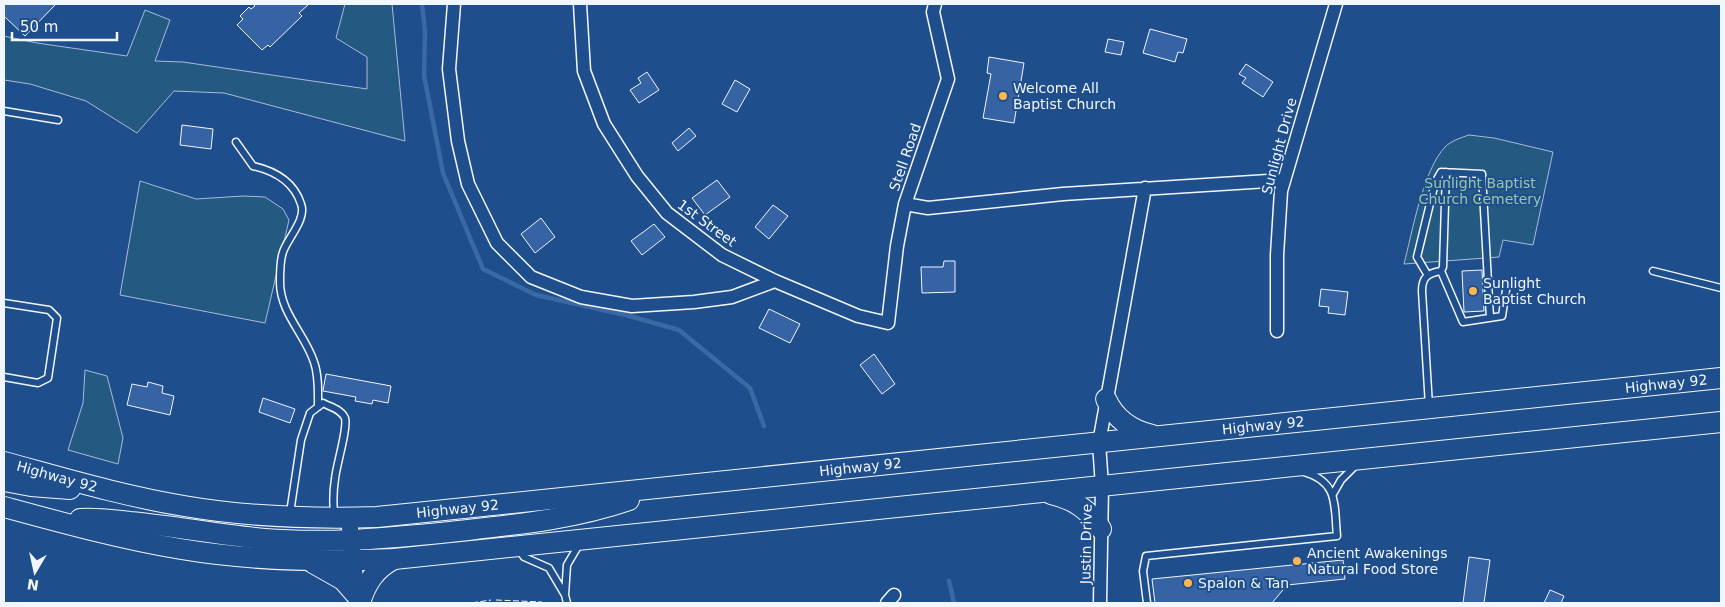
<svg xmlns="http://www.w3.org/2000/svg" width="1725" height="607" viewBox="0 0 1725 607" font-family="'DejaVu Sans',sans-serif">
	<rect width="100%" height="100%" fill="#1f4e8c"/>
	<path fill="#245a82" stroke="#a8bbd7" d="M345 4H392L405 141 224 93 174 91 137 133 86 101 30 84 4 80V36L37 43 127 56 145 10 170 20 155 61 183 62 367 89V57L336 38Z
		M1469 135 1494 138 1553 152 1533 245 1503 240 1499 257 1404 264C1412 233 1423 170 1445 147 1451 141 1460 138 1469 135Z
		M140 181 196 199 243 196 265 197 283 209 289 220 265 323 120 295Z
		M85 370 107 376 123 438 118 464 68 450 83 403Z"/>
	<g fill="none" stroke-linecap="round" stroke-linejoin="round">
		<path stroke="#3b69a3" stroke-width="4.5" d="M422 4 425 31 424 75 443 173 483 269 536 295 626 315 679 330 750 388 764 426
			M949 581 954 603"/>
	</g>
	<path fill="#3563a3" stroke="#f2f6ff" d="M4 4H56L25 36 4 16Z
		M253 4H309L299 13 302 16 270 47 268 45 262 50 237 25 243 19 240 16 249 7 251 9 255 6Z
		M1150 29 1187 39 1183 53 1178 52 1175 62 1143 53Z
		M1108 39 1124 42 1121 55 1105 52Z
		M989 57 1024 63 1014 123 983 118 991 74 987 73Z
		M1246 64 1273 82 1263 97 1242 83 1246 78 1239 74Z
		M647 72 659 90 639 103 630 90 641 83 638 78Z
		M735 80 750 89 737 112 722 104Z
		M182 125 213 129 211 149 180 145Z
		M689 128 696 136 678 151 672 143Z
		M717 180 730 197 705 215 692 198Z
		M773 205 788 216 769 239 755 227Z
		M541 218 555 237 535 253 521 234Z
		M654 224 665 237 642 255 631 241Z
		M944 261H955V292L922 293 921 267H943Z
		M1482 270 1484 311 1464 312 1462 271Z
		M1321 289 1348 292 1345 315 1328 313 1329 307 1319 306Z
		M769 309 800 324 790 343 759 328Z
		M874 354 895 384 882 394 860 365Z
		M326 374 391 386 388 403 373 400 372 404 355 401 356 397 323 391Z
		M148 382 163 386 162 393 174 396 170 415 127 405 132 384 147 387Z
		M263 398 295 409 290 423 259 412Z
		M1469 557 1490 560 1484 603H1463Z
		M1343 560 1345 579 1287 585 1272 603H1155L1152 579Z
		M1550 590 1564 596 1561 603H1544Z"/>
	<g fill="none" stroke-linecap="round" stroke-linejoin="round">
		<defs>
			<path id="service" d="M4 111 58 120
				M236 142 253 166C275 171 294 182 301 204 307 219 287 239 283 252 280 260 280 274 280 282 280 313 305 334 314 362 319 376 318 393 318 407
				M1441 271 1443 267 1446 172
				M1653 271 1721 288
				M1427 274 1417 257 1435 183 1441 172 1482 174 1490 318
				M4 303 49 310 57 318 48 378 38 383 4 377
				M1429 406 1422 291C1422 277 1428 273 1441 271L1463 322 1502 316 1507 284
				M1333 494 1341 480 1355 466
				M290 513 301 440 310 413 323 403C330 407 341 409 345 418 348 429 336 466 335 479 333 491 333 502 334 514
				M519 550 524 557 549 568 565 595
				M567 603 565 595 567 565 580 543
				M1147 603 1143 571 1146 556 1337 536C1334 505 1339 482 1304 472"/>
			<path id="minor" d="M454 4 449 69 458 141 468 184 497 243 531 277 581 297 632 306 694 302 732 297 775 281
				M580 4 584 71 604 124 637 176 667 213 722 255 775 281 858 316 888 323 897 246 905 204 948 79 933 12 935 4
				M905 204 928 208 1063 194 1283 180
				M1277 331V255L1281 191 1336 4
				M887 603 894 595
				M1100 603 1102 486 1099 443 1145 188"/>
			<path id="tertiary" d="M349 518 357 600"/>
			<g id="primary">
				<path d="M1106 399C1115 419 1131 430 1152 435"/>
				<path id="s1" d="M4 462C63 478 123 496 184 506 248 517 313 519 377 517L1721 378"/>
				<path d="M4 481 31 486 70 489"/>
				<path d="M1051 494C1073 499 1089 509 1101 529"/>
				<path d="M4 507C63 523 121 539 181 549 252 561 323 562 394 559L1721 422"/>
				<path d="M80 519C97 518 113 520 130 522 175 526 220 535 265 539 327 544 389 538 450 532 511 525 571 520 629 500"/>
				<path d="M313 563 343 580 357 596"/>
				<path d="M360 603C366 583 375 569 394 559"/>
			</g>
		</defs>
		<use href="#service" stroke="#f2f6ff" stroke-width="9"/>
		<use href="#minor" stroke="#f2f6ff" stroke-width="15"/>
		<use href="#tertiary" stroke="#f2f6ff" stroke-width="19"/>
		<use href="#primary" stroke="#f2f6ff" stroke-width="22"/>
		<use href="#service" stroke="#1f4e8c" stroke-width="6"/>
		<use href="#minor" stroke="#1f4e8c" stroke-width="12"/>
		<use href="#tertiary" stroke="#1f4e8c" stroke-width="16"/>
		<use href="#primary" stroke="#1f4e8c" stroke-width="20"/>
		<path stroke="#f2f6ff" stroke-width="1" stroke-dasharray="6 2.5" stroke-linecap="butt" d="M496 600 542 602
			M438 603H471L491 600"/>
	</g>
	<g fill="#ffb74d" stroke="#1f4e8c" stroke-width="2">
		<circle cx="1003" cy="96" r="5"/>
		<circle cx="1473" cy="291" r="5"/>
		<circle cx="1297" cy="561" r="5"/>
		<circle cx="1188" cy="583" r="5"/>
	</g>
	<g text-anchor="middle" stroke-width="4" stroke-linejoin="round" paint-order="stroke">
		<g font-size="14" fill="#f2f6ff" stroke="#1f4e8c" text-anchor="start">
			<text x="1013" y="93">Welcome All<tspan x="1013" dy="16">Baptist Church</tspan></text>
			<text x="1483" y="288">Sunlight<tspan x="1483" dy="16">Baptist Church</tspan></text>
			<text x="1307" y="558">Ancient Awakenings<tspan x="1307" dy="16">Natural Food Store</tspan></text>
			<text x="1198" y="588">Spalon &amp; Tan</text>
		</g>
		<g font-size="14" fill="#f2f6ff" stroke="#1f4e8c">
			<text transform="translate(1279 146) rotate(-75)" y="5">Sunlight Drive</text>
			<text transform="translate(905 157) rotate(-71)" y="5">Stell Road</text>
			<text transform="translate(707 223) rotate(36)" y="5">1st Street</text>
			<text dy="5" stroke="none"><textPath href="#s1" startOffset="1675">Highway 92</textPath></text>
			<text dy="5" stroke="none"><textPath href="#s1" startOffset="1270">Highway 92</textPath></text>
			<text dy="5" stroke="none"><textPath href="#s1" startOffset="865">Highway 92</textPath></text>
			<text dy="5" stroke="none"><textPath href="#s1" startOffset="55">Highway 92</textPath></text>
			<text dy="5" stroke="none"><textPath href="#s1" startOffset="460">Highway 92</textPath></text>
			<text transform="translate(1086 544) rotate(-89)" y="5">Justin Drive</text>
		</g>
		<g font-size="14" fill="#97c8a6" stroke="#1f4e8c">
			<text x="1480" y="188">Sunlight Baptist<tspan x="1480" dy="16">Church Cemetery</tspan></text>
		</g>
	</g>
	<rect width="1725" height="607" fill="none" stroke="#f2f6ff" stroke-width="10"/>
	<g transform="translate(35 572) rotate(189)" stroke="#1f4e8c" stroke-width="4" paint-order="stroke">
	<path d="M0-4L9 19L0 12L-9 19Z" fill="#f2f6ff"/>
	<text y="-8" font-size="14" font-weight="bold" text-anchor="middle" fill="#f2f6ff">N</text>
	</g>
	<path d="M12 32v8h105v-8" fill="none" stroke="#f2f6ff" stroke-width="2.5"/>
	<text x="20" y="32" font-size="15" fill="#f2f6ff" stroke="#1f4e8c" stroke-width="4" paint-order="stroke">50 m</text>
</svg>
